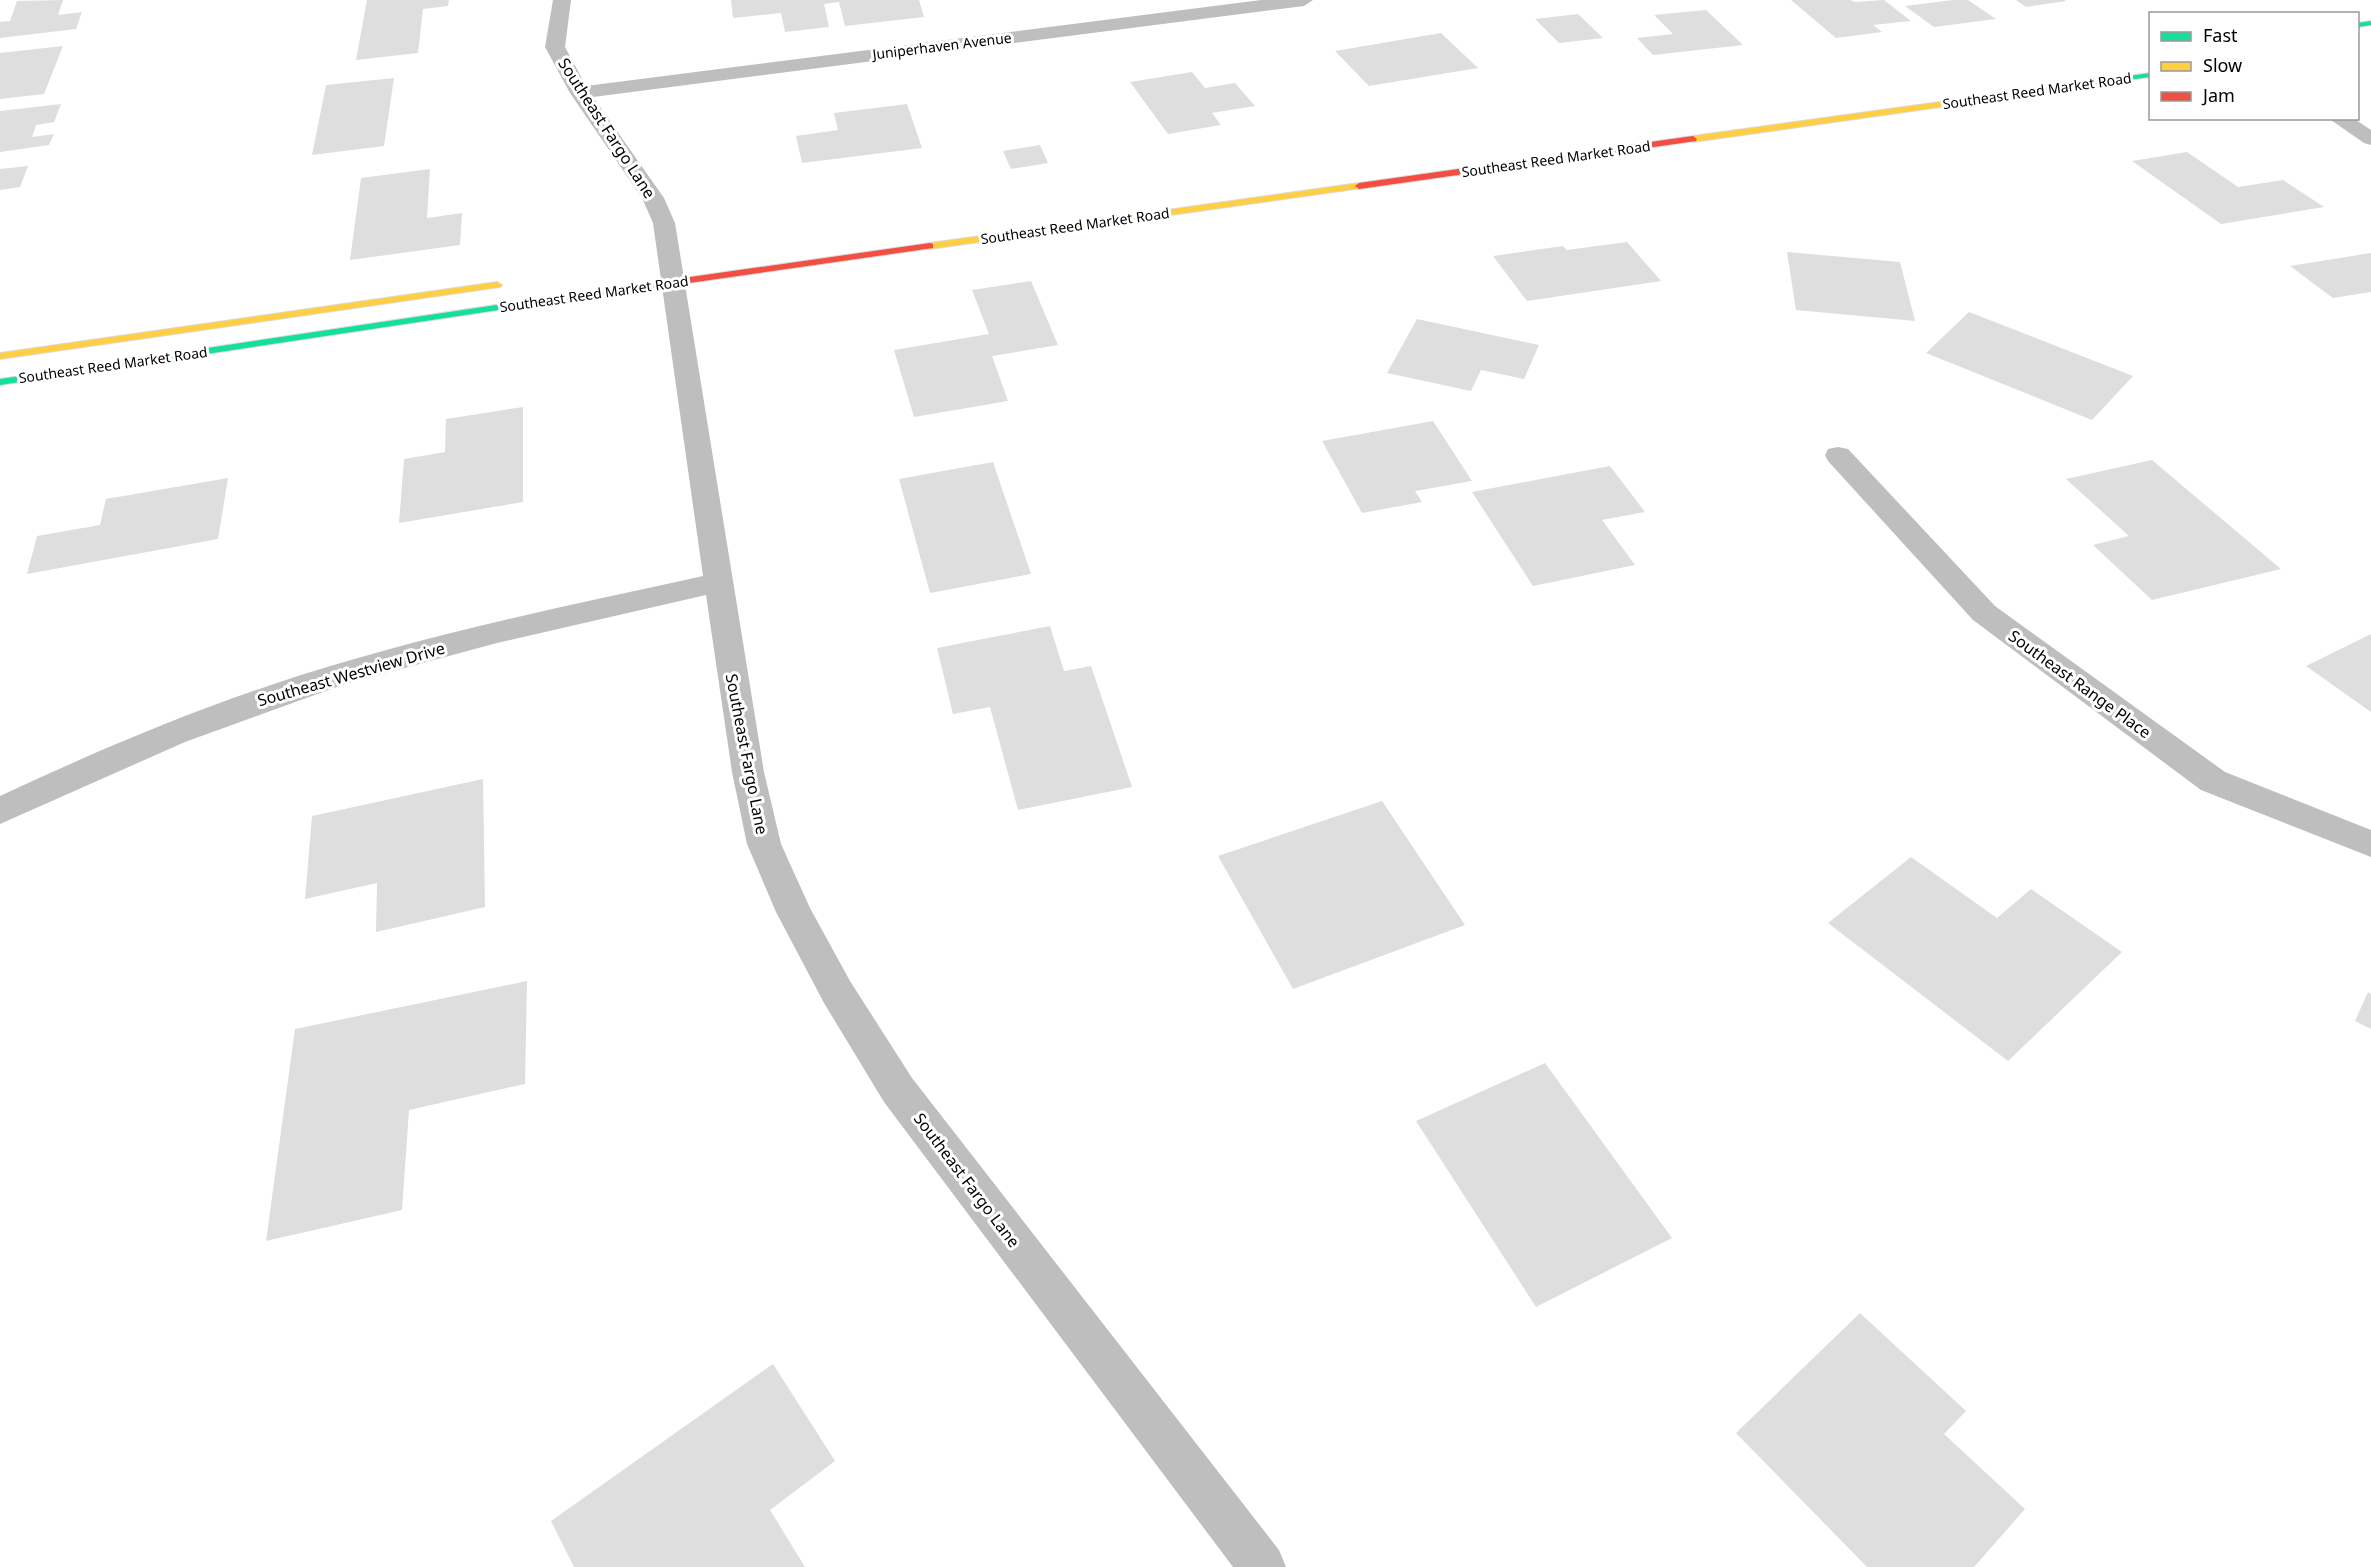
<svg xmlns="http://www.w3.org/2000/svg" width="2371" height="1567" viewBox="0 0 2371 1567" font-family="'Noto Sans',sans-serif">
	<rect width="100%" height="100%" fill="#fff"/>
	<path fill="#dedede" d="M63 0 58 15 82 12 76 29 0 38V22L10 21 17 1Z
		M367 0H449L448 6 423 9 418 53 356 60Z
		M731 0H919L924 17 845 26 839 2 824 4 829 27 785 32 781 13 733 18Z
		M1791 0H1851L1854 2 1884 0 1911 21 1873 25 1882 32 1836 38Z
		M1953 0H1968L1996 19 1934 27 1905 6Z
		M2016 0H2065L2066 1 2026 7Z
		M1706 10 1743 45 1653 55 1637 38 1673 34 1654 15Z
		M1578 14 1603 38 1559 43 1535 19Z
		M1441 33 1478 68 1369 86 1335 51Z
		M63 46 44 94 0 99V53Z
		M1192 72 1205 88 1235 83 1255 106 1212 113 1221 125 1168 134 1130 82Z
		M394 78 384 146 312 155 326 85Z
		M61 104 54 122 36 125 32 137 54 134 49 145 0 152V111Z
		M907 104 922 148 802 163 796 136 838 130 834 113Z
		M1040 145 1048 163 1011 169 1003 151Z
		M2187 152 2238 187 2283 180 2324 207 2221 224 2132 161Z
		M28 166 20 187 0 190V169Z
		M430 169 427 218 462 213 460 245 350 260 361 178Z
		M1627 242 1661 281 1527 301 1493 256 1563 246 1567 250Z
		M1787 252 1900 262 1915 321 1796 310Z
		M2371 253V292L2333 298 2290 266Z
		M1031 281 1058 345 992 356 1008 401 914 417 894 350 989 334 972 290Z
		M1969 312 2133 376 2092 420 1926 353Z
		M1417 319 1539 345 1524 379 1481 370 1471 391 1387 373Z
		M523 407V502L399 523 404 459 445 452 446 419Z
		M1433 421 1472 481 1415 491 1422 502 1362 513 1322 441Z
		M2152 460 2281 569 2152 600 2093 545 2129 536 2066 479Z
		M993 462 1031 574 930 593 899 479Z
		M1610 466 1645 512 1602 520 1635 565 1533 586 1472 492Z
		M228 478 218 539 27 574 37 536 100 525 106 499Z
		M1050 626 1064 671 1091 666 1132 787 1018 810 990 707 953 714 937 648Z
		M2371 634V712L2306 666Z
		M483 779 485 907 376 932 377 883 305 899 312 816Z
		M1382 801 1465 925 1293 989 1218 856Z
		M1911 857 1997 918 2031 889 2122 952 2008 1061 1828 923Z
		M527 981 525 1084 409 1110 402 1210 266 1241 295 1029Z
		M2368 992 2371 994V1029L2355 1021Z
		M1545 1063 1672 1238 1536 1307 1416 1121Z
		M1860 1313 1966 1411 1944 1434 2025 1509 1974 1567H1867L1736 1433Z
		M773 1364 835 1461 770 1510 805 1567H574L551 1521Z"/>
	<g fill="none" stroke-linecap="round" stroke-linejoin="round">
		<defs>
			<path id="fast" d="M2371 21V25L2358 27V23Z
				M2150 73V77L2071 88 2067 86 2071 84Z
				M536 299 541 302 539 304 0 385V379Z"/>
			<path id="slow" d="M2071 84H2074V88L1693 142 1689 139 1693 136Z
				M1359 183 1362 184V188L930 249 925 246 930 243Z
				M497 282 502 285 500 287 0 359V353Z"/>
			<path id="jam" d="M1693 136 1697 139 1696 141 1359 189 1355 186 1359 183Z
				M930 243 933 244V248L536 305 531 302 536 299Z"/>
		</defs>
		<use href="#fast" stroke="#dbdbdb" stroke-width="2"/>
		<use href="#slow" stroke="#dbdbdb" stroke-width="2"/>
		<use href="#jam" stroke="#dbdbdb" stroke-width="2"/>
		<path fill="#bebebe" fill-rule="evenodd" d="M553 0H571L565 47 586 86 1261 0H1313L1304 6 593 97 664 198 675 223 764 772 781 844 810 908 850 981 912 1078 1279 1550 1286 1567H1233L884 1102 824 1003 776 912 747 844 732 772 706 595 497 643 345 684 185 742 0 824V796C88 755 176 717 268 686 410 638 557 608 703 576L653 223 642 198 570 93 545 47Z
			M2328 118H2353L2371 130V145L2364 143Z
			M1838 447 1848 449 1995 606 2225 772 2371 830V857L2201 790 1973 620 1828 461 1825 455 1828 449Z"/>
		<use href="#fast" fill="#16e098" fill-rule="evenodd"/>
		<use href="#slow" fill="#ffcf43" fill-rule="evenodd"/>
		<use href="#jam" fill="#f24e42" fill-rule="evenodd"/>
	</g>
	<g text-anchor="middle" stroke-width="6" stroke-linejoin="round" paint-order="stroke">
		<g font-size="14" fill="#000" stroke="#fff">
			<text transform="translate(942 46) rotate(-7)" y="5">Juniperhaven Avenue</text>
			<text transform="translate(2037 91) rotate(-8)" y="5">Southeast Reed Market Road</text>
			<text transform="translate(1556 159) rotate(-8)" y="5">Southeast Reed Market Road</text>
			<text transform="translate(1075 226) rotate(-8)" y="5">Southeast Reed Market Road</text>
			<text transform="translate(594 294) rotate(-8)" y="5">Southeast Reed Market Road</text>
			<text transform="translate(113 365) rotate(-8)" y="5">Southeast Reed Market Road</text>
		</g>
		<g font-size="16" fill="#000" stroke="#fff">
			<text transform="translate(607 128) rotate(57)" y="6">Southeast Fargo Lane</text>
			<text transform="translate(351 674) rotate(-16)" y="6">Southeast Westview Drive</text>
			<text transform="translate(2080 684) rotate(36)" y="6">Southeast Range Place</text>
			<text transform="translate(747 754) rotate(79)" y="6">Southeast Fargo Lane</text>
			<text transform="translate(967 1180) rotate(53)" y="6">Southeast Fargo Lane</text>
		</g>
	</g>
	<rect x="2149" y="12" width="210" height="108" fill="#ffffff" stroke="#999999" stroke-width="1.5"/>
	<rect x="2161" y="32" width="30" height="9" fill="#16e098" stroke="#999999" stroke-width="1.5"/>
	<text x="2203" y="42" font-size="18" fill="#000000">Fast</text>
	<rect x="2161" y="62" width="30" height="9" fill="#ffcf43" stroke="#999999" stroke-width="1.5"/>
	<text x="2203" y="72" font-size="18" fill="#000000">Slow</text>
	<rect x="2161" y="92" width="30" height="9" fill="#f24e42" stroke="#999999" stroke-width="1.5"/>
	<text x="2203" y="102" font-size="18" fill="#000000">Jam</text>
</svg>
